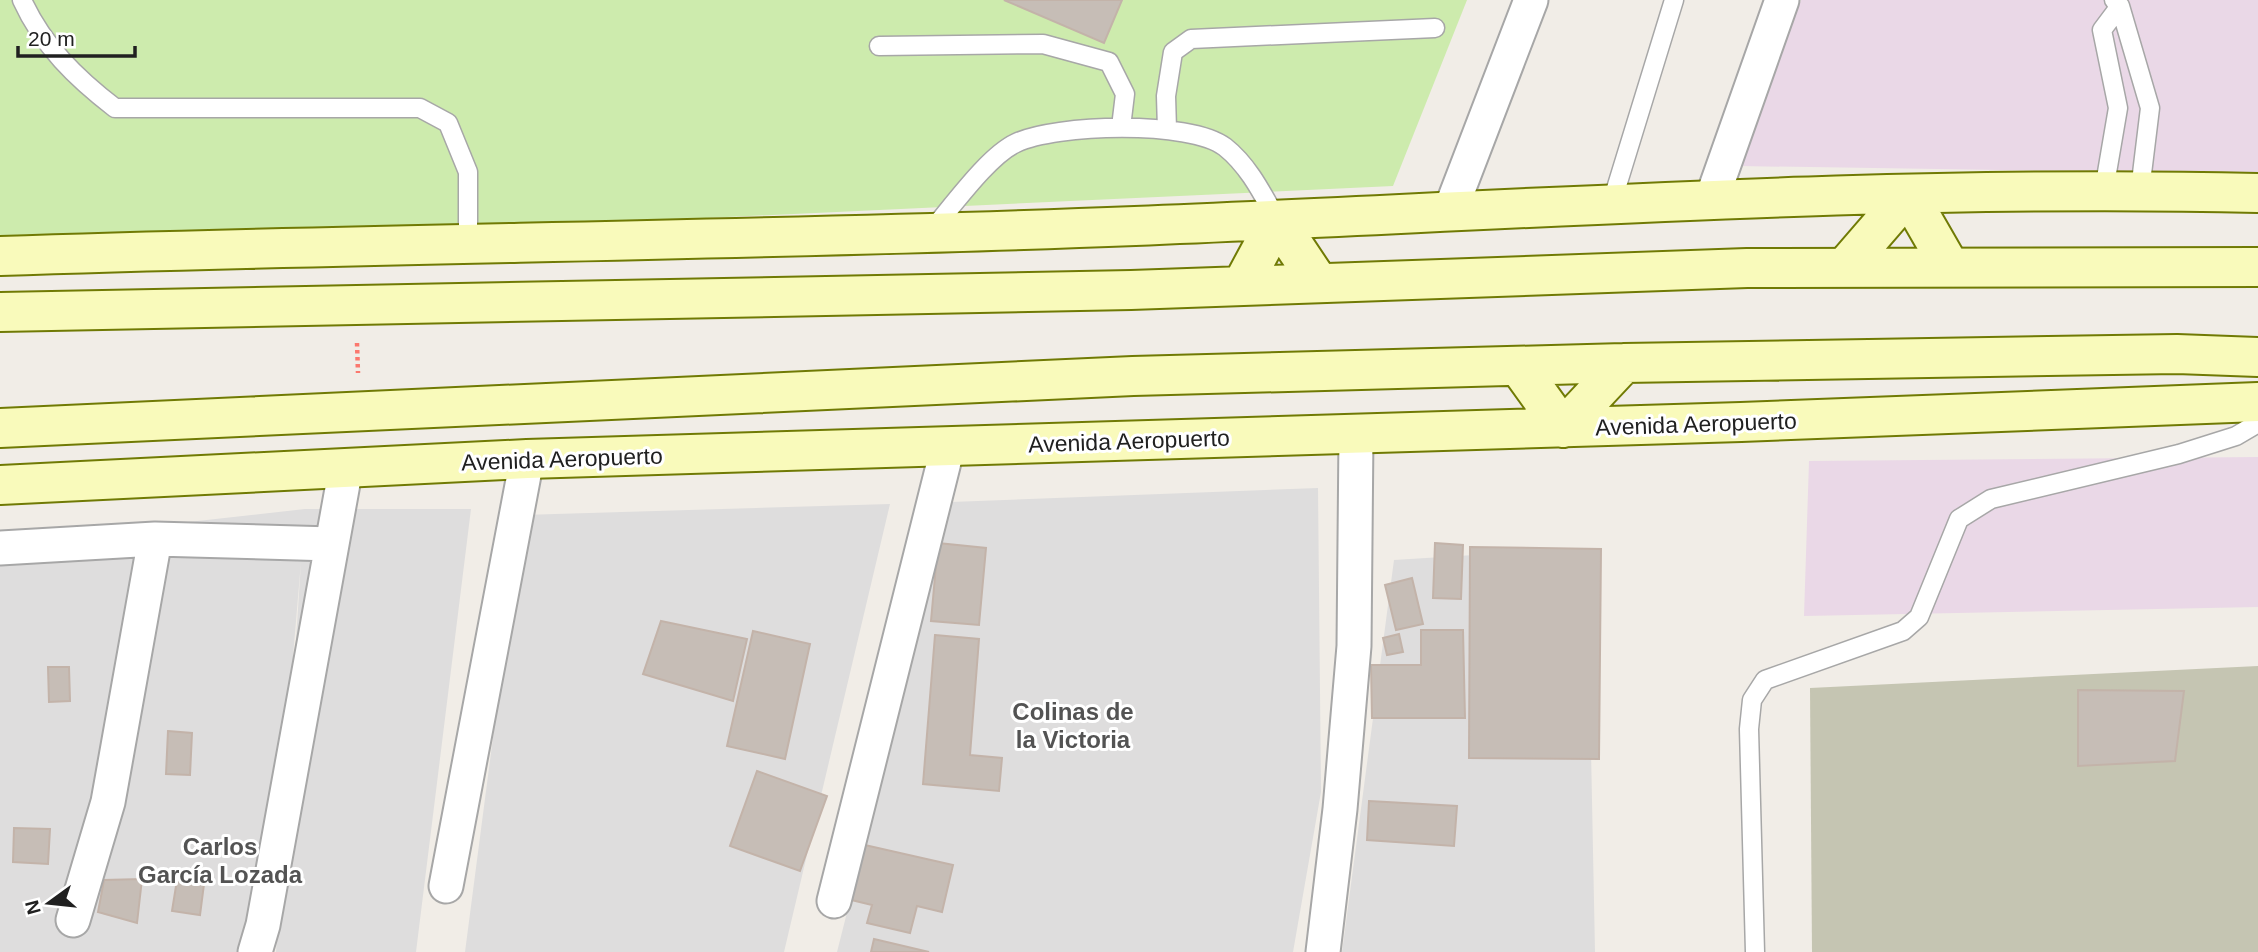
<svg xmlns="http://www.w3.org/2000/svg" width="2258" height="952" viewBox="0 0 2258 952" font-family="Arial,sans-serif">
	<rect width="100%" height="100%" fill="#f1ede7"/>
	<path fill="#dedddd" d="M1318 488 1321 792 1293 952H837L951 502Z
		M890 504 784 952H465L522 515Z
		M305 509H471L416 952H276L301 562 268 952H0V543Z
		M1587 548 1595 952H1342L1394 560Z"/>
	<path fill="#ead8e7" d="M1801 0H2258V174L1739 166Z
		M2258 457V607L1804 616 1809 461Z"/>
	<path fill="#c5c5b2" d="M2258 666V952H1812L1810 688Z"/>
	<path fill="#cdebad" d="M0 0H1467L1393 186 0 251Z"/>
	<path fill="#c6bdb6" stroke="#c3b3a9" stroke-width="2" d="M1004 0H1122L1104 43Z
		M938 543 986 548 979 625 931 621Z
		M1435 543 1463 545 1461 599 1433 598Z
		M1470 547 1601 549 1599 759 1469 758Z
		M1412 578 1423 624 1396 630 1385 585Z
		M661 621 747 639 733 701 643 674Z
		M1421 630H1463L1465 718H1372L1371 665H1421Z
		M753 631 810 644 785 759 727 746Z
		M1399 634 1403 652 1387 655 1383 638Z
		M935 635 979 639 970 755 1002 758 999 791 923 784Z
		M48 667H69L70 701 49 702Z
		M2078 690 2184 691 2175 761 2078 766Z
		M168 731 192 733 190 775 166 774Z
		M757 771 827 796 800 871 730 846Z
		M1369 801 1457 806 1454 846 1367 840Z
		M14 828 50 829 48 864 13 862Z
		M856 843 953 865 942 912 917 906 910 933 867 923 872 905 843 898Z
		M142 879 137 923 98 912 104 880Z
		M177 880 204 884 200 915 172 911Z
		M874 939 929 952H871Z"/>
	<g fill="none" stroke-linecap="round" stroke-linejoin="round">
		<defs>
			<path id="lane" d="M22 0C43 46 76 78 115 108H420L448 123 468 172V243
				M2114 0 2120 6 2150 108 2140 190
				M879 46 1043 44 1109 62 1125 94 1121 127
				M1167 129 1166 96 1173 52 1191 39 1435 28
				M2104 190 2118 108 2102 30 2120 6
				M1611 205 1674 0
				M931 231C952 207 988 156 1016 143 1055 124 1190 120 1225 147 1249 166 1263 195 1277 220
				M1755 952 1749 729 1752 700 1765 680 1903 631 1919 617 1959 519 1991 499 2179 454 2236 436 2258 423"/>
			<path id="street" d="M1711 201 1782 0
				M1450 211 1531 0
				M0 548 155 539
				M446 886 527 459
				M834 901 948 446
				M73 920 108 802 155 539 332 544
				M255 952 263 925 346 467
				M1323 952 1340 809 1354 646 1356 435"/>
			<path id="secondary" d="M0 256C378 243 757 241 1135 226 1509 211 1883 184 2258 193
				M1845 267 1908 194 1950 267
				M1242 285 1277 220 1319 283
				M0 312 1131 290 1747 268 2258 267
				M1519 367 1563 428 1624 363
				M0 428 1133 376 1624 363 2177 354 2258 357
				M0 485 527 459 1741 422 2258 402"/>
		</defs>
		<use href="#lane" stroke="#a7a7a7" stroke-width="21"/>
		<use href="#street" stroke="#a7a7a7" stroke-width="37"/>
		<use href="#secondary" stroke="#707a04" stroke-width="42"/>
		<path stroke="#fb786e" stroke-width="4.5" stroke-dasharray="3.5 3.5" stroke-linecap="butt" d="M357 343 358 373"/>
		<use href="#lane" stroke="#fff" stroke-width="18"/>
		<use href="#street" stroke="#fff" stroke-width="33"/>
		<use href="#secondary" stroke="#f9fabb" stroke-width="38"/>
	</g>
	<g text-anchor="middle" stroke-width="6" stroke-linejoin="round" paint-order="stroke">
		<g font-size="23" fill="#202020" stroke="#fff">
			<text transform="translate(1696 424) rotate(-2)" y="8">Avenida Aeropuerto</text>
			<text transform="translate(1129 441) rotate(-2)" y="8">Avenida Aeropuerto</text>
			<text transform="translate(562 459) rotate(-2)" y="8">Avenida Aeropuerto</text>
		</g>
		<g font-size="24" font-weight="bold" fill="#535353" stroke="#fff">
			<text x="1073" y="720">Colinas de<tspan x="1073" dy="28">la Victoria</tspan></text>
			<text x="220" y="855">Carlos<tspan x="220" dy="28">García Lozada</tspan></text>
		</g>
	</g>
	<g transform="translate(49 903) rotate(255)" stroke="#ffffff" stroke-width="5" paint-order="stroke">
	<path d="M0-5L12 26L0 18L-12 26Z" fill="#202020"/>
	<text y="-10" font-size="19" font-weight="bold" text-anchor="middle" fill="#202020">N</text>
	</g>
	<path d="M18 46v10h117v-10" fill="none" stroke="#202020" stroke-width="3.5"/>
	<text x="28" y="46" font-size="21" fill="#202020" stroke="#ffffff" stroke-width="5" paint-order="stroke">20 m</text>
</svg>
